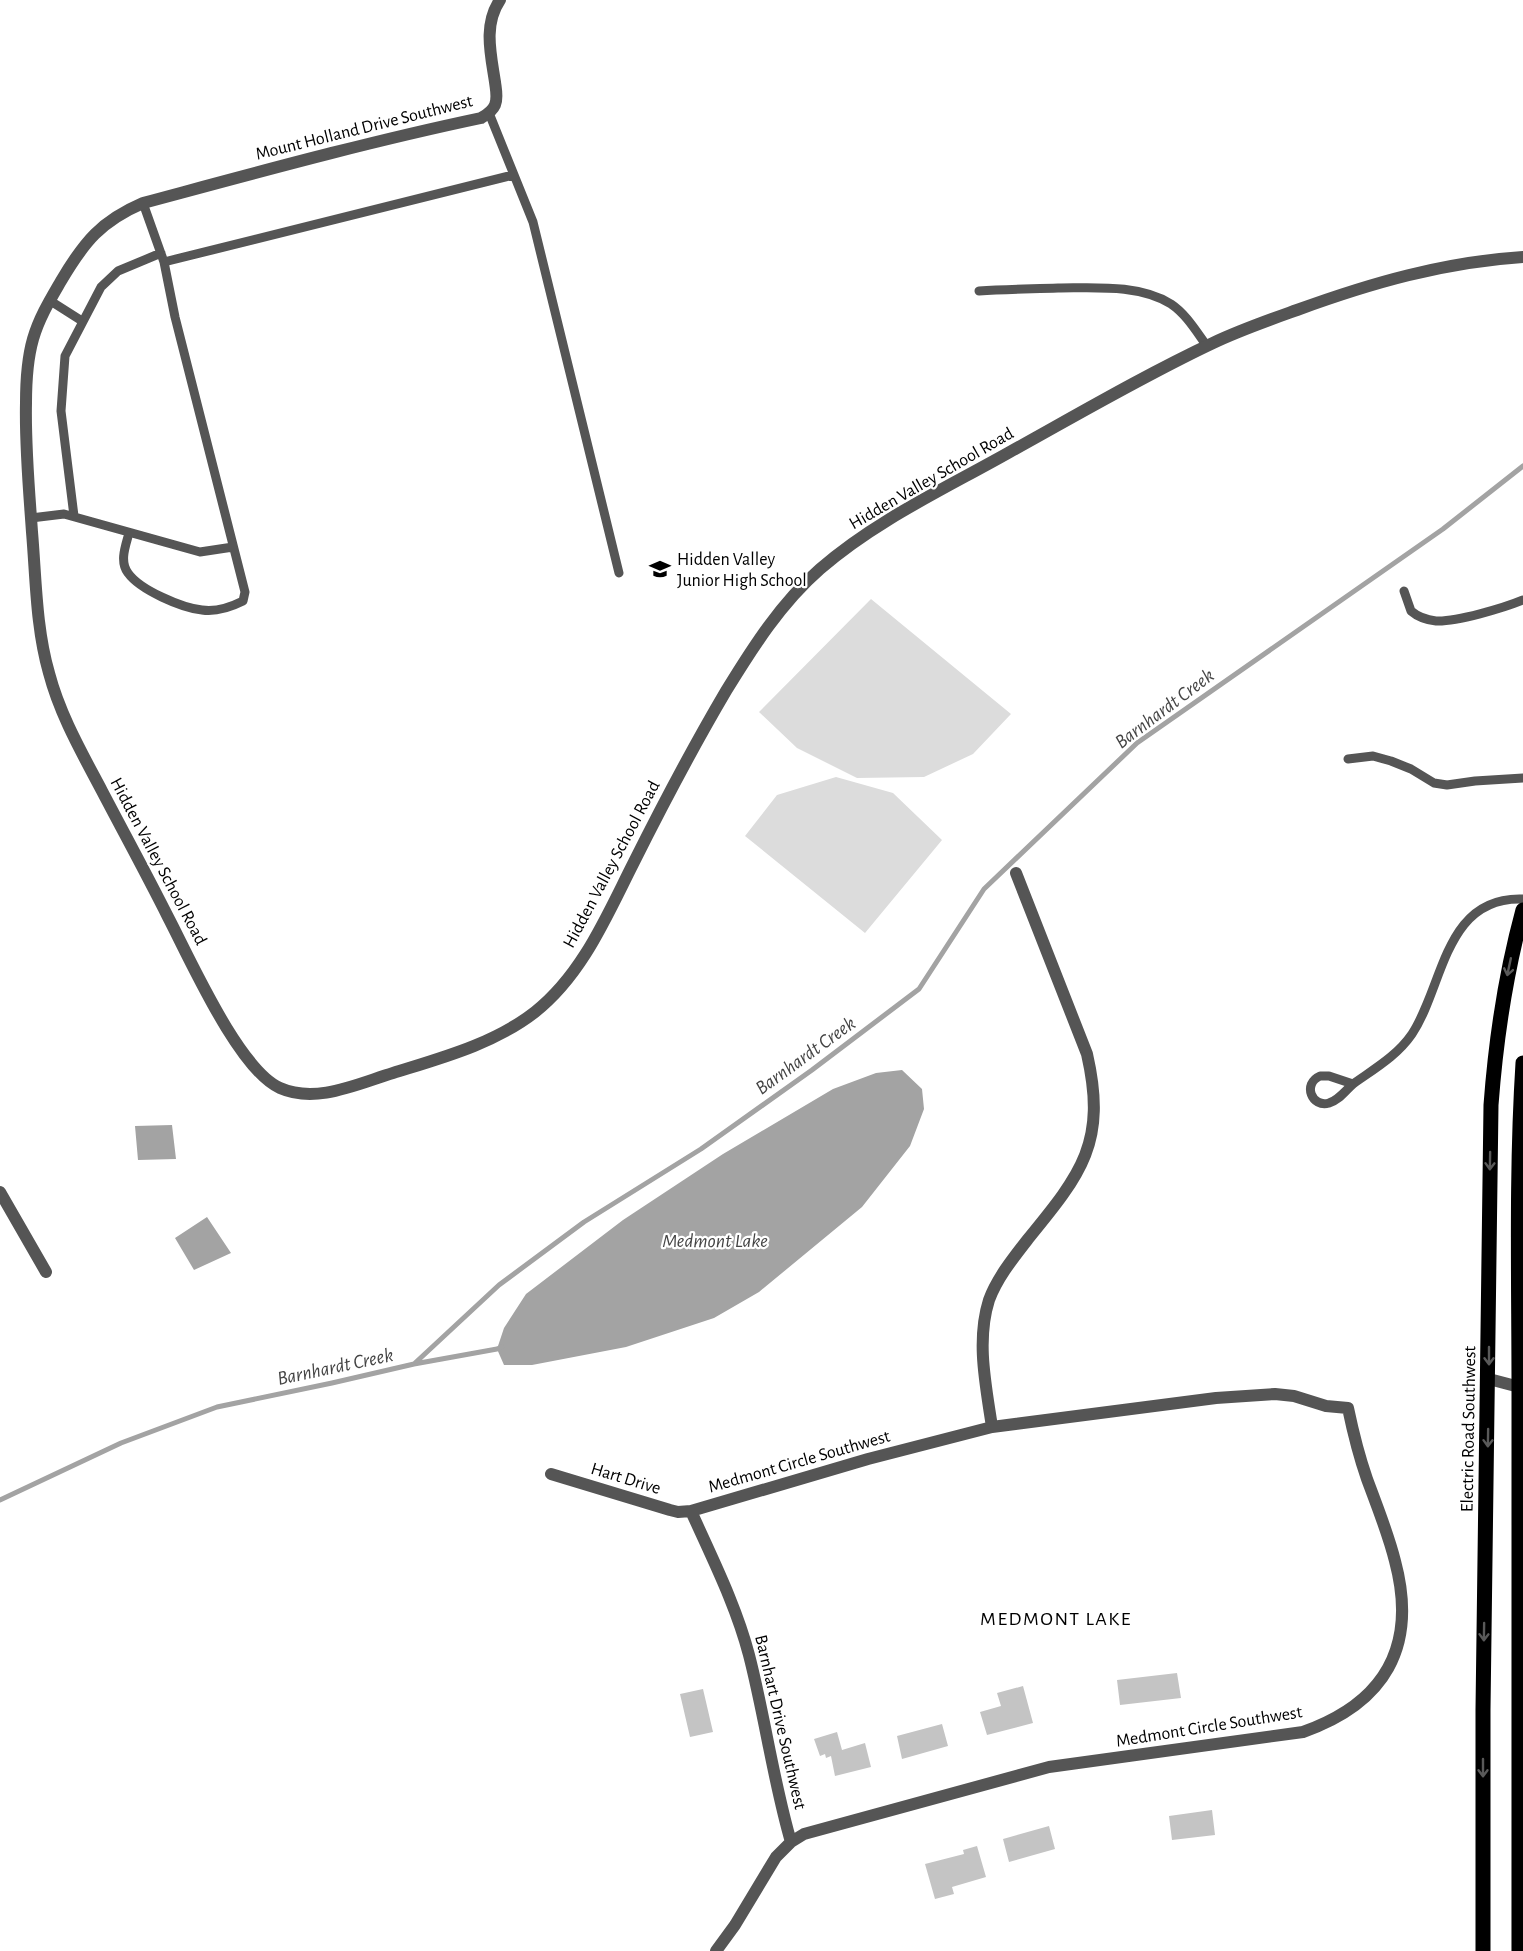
<svg xmlns="http://www.w3.org/2000/svg" width="1523" height="1951" viewBox="0 0 1523 1951" font-family="'Alegreya Sans',sans-serif">
	<rect width="100%" height="100%" fill="#fff"/>
	<path fill="#dcdcdc" d="M871 599 1011 714 973 754 924 777 857 778 797 748 759 712Z
		M836 777 893 793 942 840 865 933 745 836 777 795Z"/>
	<path fill="#a3a3a3" d="M902 1070 922 1089 924 1109 910 1146 862 1207 759 1292 714 1318 626 1347 532 1365H504L497 1349 504 1328 526 1294 623 1220 723 1154 833 1089 876 1073Z
		M172 1125 176 1159 138 1160 135 1126Z
		M207 1217 231 1253 194 1270 175 1238Z"/>
	<g fill="none" stroke-linecap="round" stroke-linejoin="round">
		<path stroke="#a3a3a3" stroke-width="5" d="M414 1364 499 1285 584 1222 701 1149 812 1070 919 989 984 889 1137 743 1443 529 1523 466
			M0 1500 121 1443 217 1407 332 1383 414 1364 497 1349 502 1347"/>
	</g>
	<path fill="#c4c4c4" d="M1177 1673 1181 1698 1120 1705 1117 1680Z
		M1023 1686 1033 1723 987 1735 980 1712 1001 1706 997 1693Z
		M703 1689 713 1732 690 1737 680 1694Z
		M942 1724 948 1746 902 1759 897 1736Z
		M837 1732 842 1750 865 1743 871 1767 835 1776 831 1756 826 1758 825 1754 820 1756 814 1739Z
		M1212 1810 1215 1835 1172 1840 1169 1816Z
		M1049 1826 1055 1849 1009 1862 1003 1839Z
		M977 1846 986 1877 952 1887 954 1894 935 1899 925 1864 964 1854 963 1850Z"/>
	<g fill="none" stroke-linecap="round" stroke-linejoin="round">
		<path stroke="#555" stroke-width="9" d="M489 113 533 222 619 573
			M164 262 513 175
			M979 291C1006 289 1031 289 1058 288 1094 288 1139 284 1171 304 1186 314 1196 331 1207 346
			M49 300 82 321
			M74 516 61 411 65 356 101 287 118 271 161 253
			M31 518 64 514 200 552 233 547
			M129 533C126 545 119 561 128 573 140 590 182 608 202 610 215 612 231 607 243 601L245 592 175 317 164 262 143 203
			M1404 591 1411 611C1418 617 1427 620 1436 621 1456 622 1504 608 1523 600
			M1348 759 1373 756 1391 761 1411 769 1434 783 1447 785 1475 781 1523 778
			M1320 1076H1329L1353 1084C1346 1090 1338 1101 1329 1103 1312 1108 1302 1084 1320 1076Z
			M1353 1084C1374 1069 1397 1056 1412 1034 1444 986 1444 896 1523 899"/>
		<path stroke="#555" stroke-width="12" d="M500 0C483 25 491 55 495 82 496 90 498 98 495 105 492 112 486 115 481 118 367 142 255 173 143 203 101 221 84 242 61 281 50 300 39 318 33 339 27 360 26 381 26 403 25 446 29 489 32 532 36 579 36 628 49 673 60 715 82 753 102 791 124 833 147 875 168 917 190 959 239 1070 280 1088 316 1104 357 1084 393 1073 441 1058 494 1044 535 1012 583 974 607 915 634 862 663 804 693 747 726 691 753 647 781 603 820 569 875 521 944 489 1008 453 1075 416 1143 376 1213 343 1240 330 1269 320 1297 310 1371 283 1444 262 1523 257
			M0 1192 46 1272
			M1489 1379 1523 1388
			M992 1427C986 1386 976 1341 989 1300 997 1278 1014 1257 1028 1239 1082 1173 1107 1142 1087 1054L1016 873
			M551 1474 670 1510 678 1512 691 1511 868 1459 992 1427 1216 1398 1275 1394 1294 1396 1326 1406 1348 1408C1353 1432 1359 1456 1367 1479 1377 1506 1388 1533 1395 1561 1418 1647 1385 1703 1303 1732L1049 1767 804 1834 791 1842 776 1857 735 1925 716 1951
			M691 1511C712 1558 736 1605 749 1655 765 1717 773 1780 791 1842"/>
		<path stroke="#000" stroke-width="15" d="M1483 1951V1710L1491 1105C1496 1038 1505 976 1523 910
			M1519 1951C1518 1764 1518 1577 1519 1389 1519 1281 1516 1172 1523 1063"/>
	</g>
	<defs><path id="oneway-shaft" d="M-6 0H5M1.5-3L5.5 0L1.5 3" fill="none" stroke-width="1.6" stroke-linecap="round" stroke-linejoin="round" transform="scale(1.5)"/></defs>
	<g stroke="#595959">
		<use href="#oneway-shaft" transform="translate(1509 967) rotate(102)"/>
		<use href="#oneway-shaft" transform="translate(1490 1161) rotate(91)"/>
		<use href="#oneway-shaft" transform="translate(1489 1356) rotate(90)"/>
		<use href="#oneway-shaft" transform="translate(1488 1438) rotate(91)"/>
		<use href="#oneway-shaft" transform="translate(1484 1632) rotate(91)"/>
		<use href="#oneway-shaft" transform="translate(1483 1768) rotate(90)"/>
	</g>
	<defs>
		<symbol id="school-bare" viewBox="-9 -9 18 18"><path d="M0-5L7-2L0 1L-7-2ZM-4 1L0 2.5L4 1V4Q0 6-4 4Z" fill="#000" stroke="#fff" stroke-width="2.5" paint-order="stroke"/></symbol>
	</defs>
	<g fill-rule="evenodd">
		<use href="#school-bare" x="645" y="554" width="30" height="30"/>
	</g>
	<g text-anchor="middle" stroke-width="4.5" stroke-linejoin="round" paint-order="stroke">
		<g font-size="18" fill="#000" stroke="#fff">
			<text transform="translate(364 127) rotate(-14)" y="6">Mount Holland Drive Southwest</text>
			<text transform="translate(931 478) rotate(-30)" y="6">Hidden Valley School Road</text>
			<text transform="translate(159 861) rotate(62)" y="6">Hidden Valley School Road</text>
			<text transform="translate(611 864) rotate(-62)" y="6">Hidden Valley School Road</text>
			<text transform="translate(1468 1429) rotate(-89)" y="6">Electric Road Southwest</text>
			<text transform="translate(799 1461) rotate(-16)" y="6">Medmont Circle Southwest</text>
			<text transform="translate(626 1478) rotate(17)" y="6">Hart Drive</text>
			<text transform="translate(781 1722) rotate(77)" y="6">Barnhart Drive Southwest</text>
			<text transform="translate(1209 1726) rotate(-9)" y="6">Medmont Circle Southwest</text>
		</g>
		<g font-size="18" fill="#000" stroke="#fff" text-anchor="start">
			<text x="677" y="565">Hidden Valley<tspan x="677" dy="21">Junior High School</tspan></text>
		</g>
		<g font-size="20" font-style="italic" fill="#444" stroke="#fff">
			<text transform="translate(1164 708) rotate(-37)" y="7">Barnhardt Creek</text>
			<text transform="translate(805 1055) rotate(-36)" y="7">Barnhardt Creek</text>
			<text x="715" y="1247">Medmont Lake</text>
			<text transform="translate(335 1366) rotate(-12)" y="7">Barnhardt Creek</text>
		</g>
		<g font-size="20" letter-spacing="1.5" fill="#000" stroke="#fff">
			<text x="1056" y="1625">MEDMONT LAKE</text>
		</g>
	</g>
</svg>
